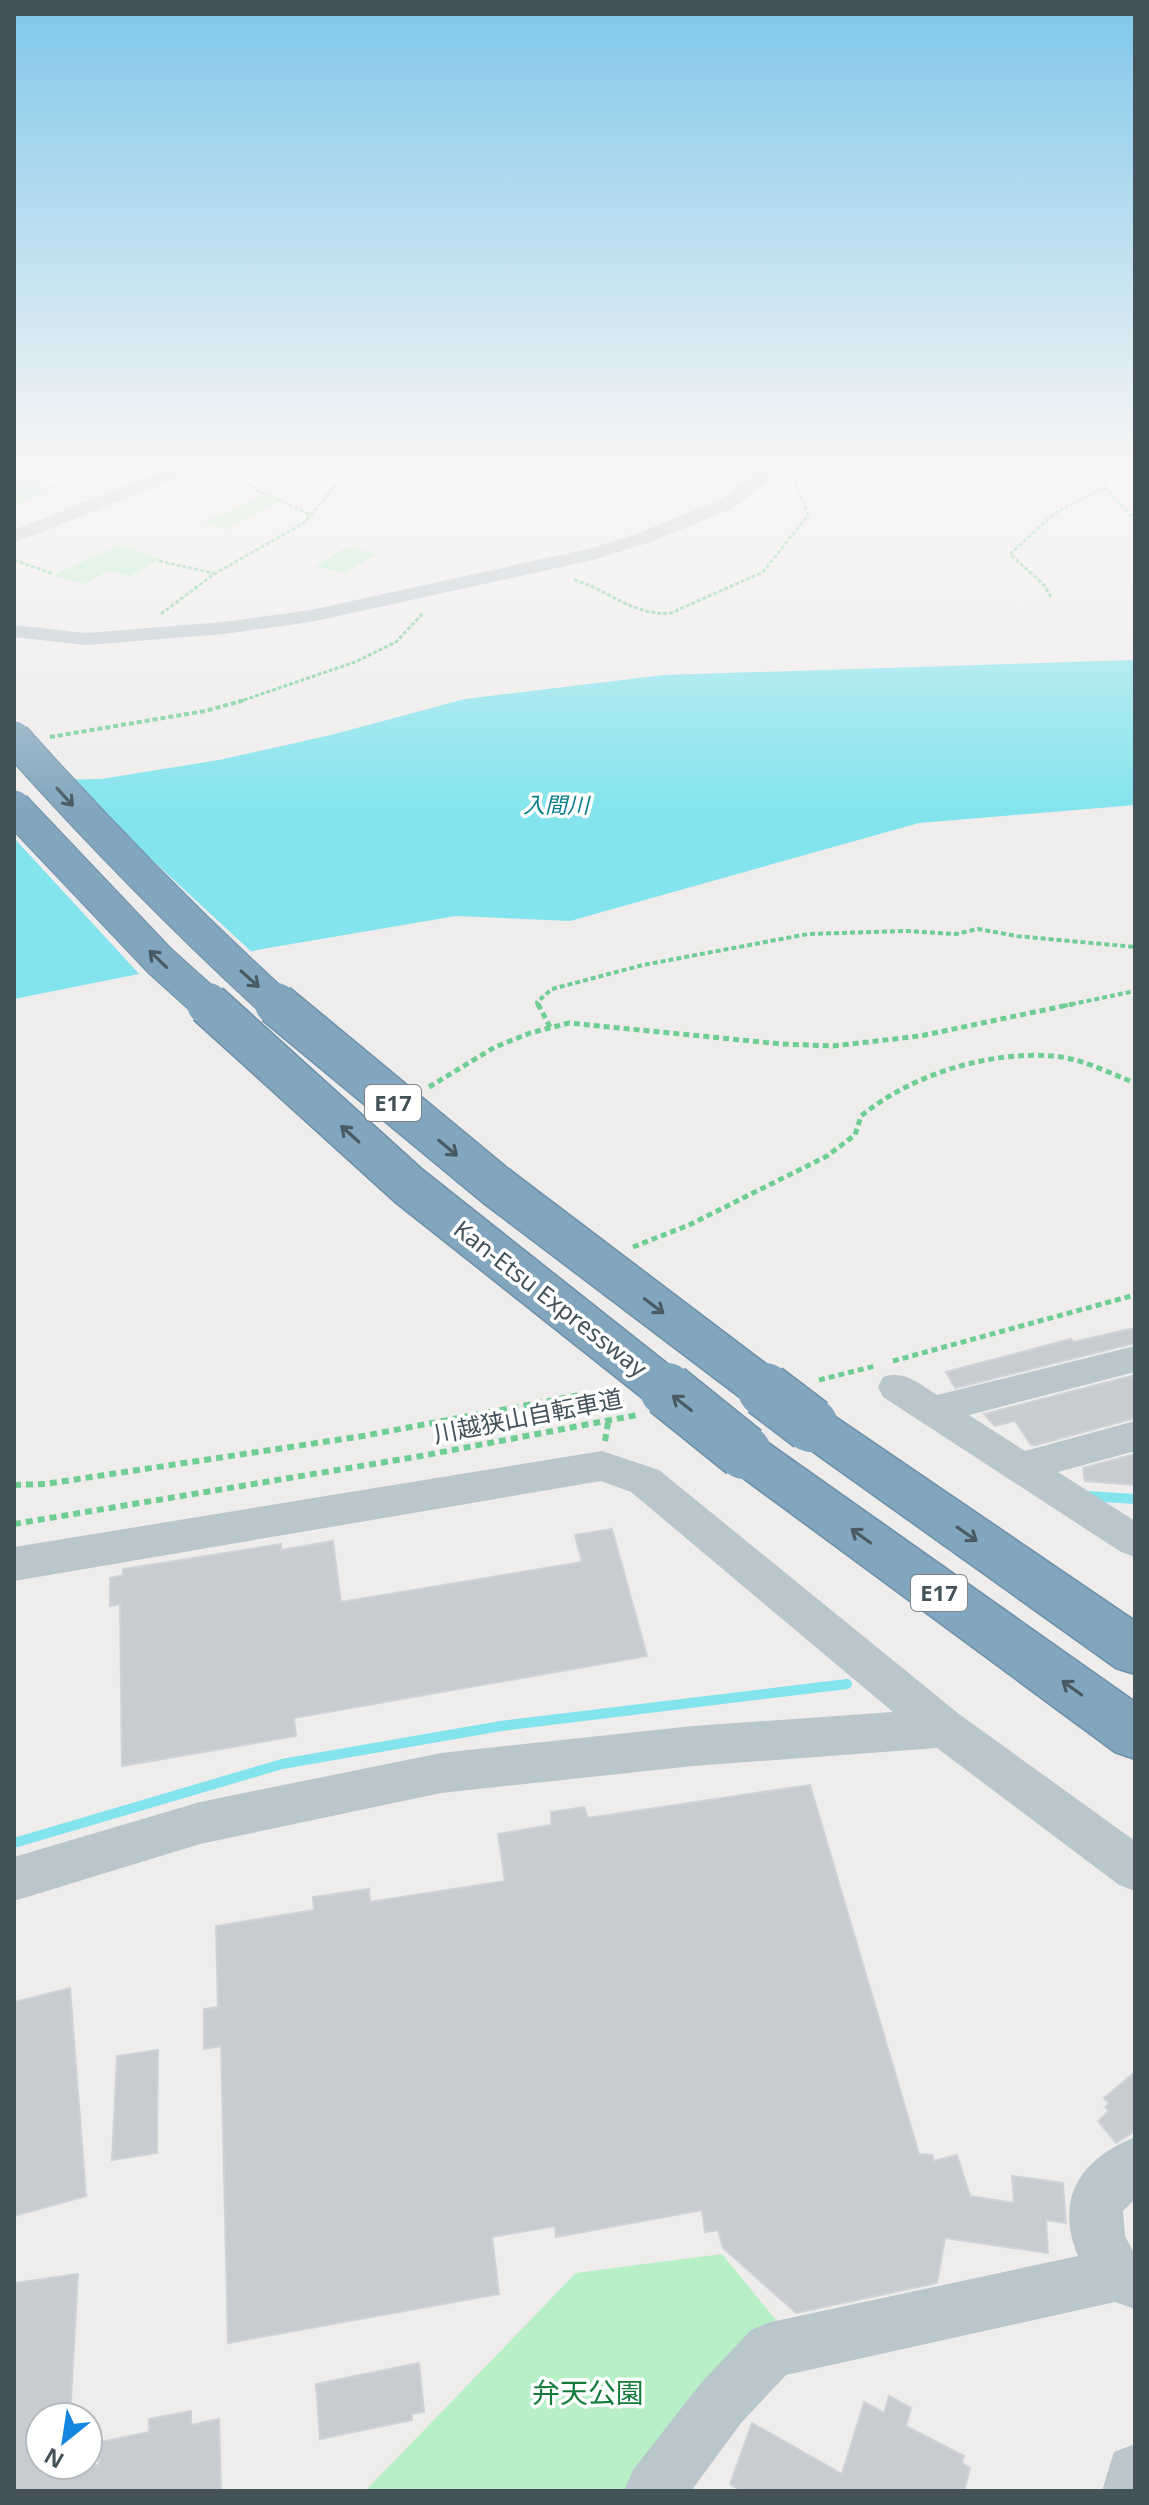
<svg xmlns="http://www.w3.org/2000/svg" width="1149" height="2505" viewBox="0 0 1149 2505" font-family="'Noto Sans','Noto Sans JP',sans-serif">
	<rect width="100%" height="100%" fill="#efecec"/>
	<path fill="#b7efc6" d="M14 461H88L35 479 59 488 20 504 14 502Z
		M264 495 278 503 226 529 204 522Z
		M119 545 161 559 130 576 109 571 83 584 53 575Z
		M347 547 377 554 344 573 315 566Z
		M722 2254 780 2325 630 2491H365L576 2273Z"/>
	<path fill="#83e4ed" d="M1135 660V805L919 823 570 921 456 916 268 948 14 999V780L101 779 219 760 331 735 465 699 664 675Z"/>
	<path fill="#efecec" d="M14 776H72L124 834 255 955 141 976 14 838Z"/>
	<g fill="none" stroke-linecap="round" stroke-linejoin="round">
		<path stroke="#83e4ed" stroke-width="10" d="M1088 1496 1135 1499
			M14 1843 282 1764 501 1726 847 1684"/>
	</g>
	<path fill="#c8ccd1" stroke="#cfd3d8" stroke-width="2" d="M1135 1328V1343L955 1388 946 1372 1071 1339 1073 1342Z
		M1135 1375V1418L1036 1445H1031L1015 1421 995 1426 984 1414Z
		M1135 1454V1485L1085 1481 1083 1468Z
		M612 1529 647 1656 294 1718 296 1736 122 1766 120 1604 110 1606V1578L123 1575V1569L281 1544V1550L333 1541 341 1602 582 1562 575 1535Z
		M810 1785 919 2154 932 2155 934 2161 957 2155 970 2196 1014 2203 1012 2176 1063 2183 1066 2223 1046 2220 1048 2253 945 2238 937 2283 796 2313 723 2248 718 2230 705 2232 702 2210 556 2237 555 2226 492 2237 499 2294 228 2343 221 2046 204 2049V2009L218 2007 216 1926 314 1910 313 1897 369 1889 370 1902 505 1881 498 1834 551 1825V1812L584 1807 588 1818Z
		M70 1988 86 2196 14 2216V2002Z
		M158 2050 157 2153 112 2160 117 2056Z
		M1135 2072V2131L1116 2143 1098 2121 1109 2111 1105 2107 1109 2103 1104 2098Z
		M78 2274 70 2417H40V2465H99L100 2442 149 2432V2419L191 2411V2425L219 2419 221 2491H14V2283Z
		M419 2363 424 2412 412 2414V2420L320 2439 316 2384Z
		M889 2396 911 2408 906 2426 964 2456 962 2463 970 2468 964 2491H741L730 2484 752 2423 842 2474 864 2402 884 2413Z"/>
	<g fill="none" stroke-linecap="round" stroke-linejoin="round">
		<defs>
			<path id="highway" d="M811 1406 828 1412 1135 1621V1674L1116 1668 794 1438 787 1425 794 1412Z
				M744 1433 761 1438 1135 1702V1759L1115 1752 727 1466 719 1452 727 1438Z"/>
		</defs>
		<use href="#highway" stroke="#6d91a9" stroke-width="3"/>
		<path stroke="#6fce93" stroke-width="3" stroke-dasharray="4 2" stroke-linecap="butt" d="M1117 461 1135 468
			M223 464 258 491 312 515
			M1105 487 1135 520
			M14 560 53 574
			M159 561 213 573
			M574 580C610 590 631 616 671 613L763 572 808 515 795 481 805 471 829 461
			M1051 597 1044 585 1010 554 1055 513 1105 487 1120 463
			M161 614 214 574 304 523 356 461
			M238 702 355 662 396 642 424 612"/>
		<path stroke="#6fce93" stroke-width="4" stroke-dasharray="5 3" stroke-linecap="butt" d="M50 737 205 711 245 700
			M538 1006 537 1002 552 989 643 965 808 934 907 931 956 934 978 929 1017 936 1135 947
			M1063 1006 1135 991"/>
		<path stroke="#6fce93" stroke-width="5" stroke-dasharray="6 4" stroke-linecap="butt" d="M538 1004 550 1027
			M429 1087 495 1047 530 1033 569 1023 782 1044 833 1046 920 1036 1073 1004
			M633 1247 689 1225 827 1156 855 1135 861 1116C911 1075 987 1051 1053 1056 1081 1058 1109 1073 1135 1083
			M893 1361 1135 1295
			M819 1380 875 1366"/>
		<path stroke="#6fce93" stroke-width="6" stroke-dasharray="7 5" stroke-linecap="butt" d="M605 1441 608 1423
			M14 1485 45 1484 363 1436 580 1395
			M14 1524 421 1456 637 1415"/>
		<path fill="#b9c6cc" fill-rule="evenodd" d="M188 461H213L210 465 14 543V530Z
			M771 461H793L735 507 651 542 593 560 311 622 224 634 86 645 14 637V625L86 633 224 622 311 610 588 549 637 534 721 499Z
			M1135 1346V1372L969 1415 1025 1451 1135 1421V1451L1058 1472 1135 1521V1557L1121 1552 883 1397 878 1387 883 1377C905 1370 919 1384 937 1395Z
			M602 1451 659 1470 959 1714 1135 1841V1891L1119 1885 937 1748 693 1766 441 1793 200 1844 14 1901V1857L200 1802 441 1753 693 1726 893 1712 631 1492 601 1481 14 1581V1547Z
			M1135 2137V2199L1123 2211 1125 2236 1135 2255V2309L1115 2302 786 2375 741 2423 691 2491H624L633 2470 701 2383 751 2330 771 2322 1078 2256C1054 2198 1081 2159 1135 2137Z
			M1135 2444V2491H1102L1114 2452Z"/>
		<use href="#highway" fill="#82a6bd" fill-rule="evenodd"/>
		<defs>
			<path id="highway-bridge-far2" d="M14 738C98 832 185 921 278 1006
				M14 807 160 961 210 1006"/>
			<path id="highway-bridge-far1" d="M208 1004 409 1186 669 1392
				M276 1004 496 1186 768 1392"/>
			<path id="highway-bridge" d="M667 1390 744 1452
				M765 1390 811 1425"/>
		</defs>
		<use href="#highway-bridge-far2" stroke="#6d91a9" stroke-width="35" stroke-linecap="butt"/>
		<use href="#highway-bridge-far1" stroke="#6d91a9" stroke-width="45" stroke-linecap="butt"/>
		<use href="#highway-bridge" stroke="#6d91a9" stroke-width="57" stroke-linecap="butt"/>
		<use href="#highway-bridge-far2" stroke="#82a6bd" stroke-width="33"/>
		<use href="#highway-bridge-far1" stroke="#82a6bd" stroke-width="42"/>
		<use href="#highway-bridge" stroke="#82a6bd" stroke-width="54"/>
	</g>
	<defs><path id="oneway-shaft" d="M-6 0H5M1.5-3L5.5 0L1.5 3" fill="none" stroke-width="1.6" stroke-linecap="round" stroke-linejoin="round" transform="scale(2)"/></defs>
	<g stroke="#4a5a64">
		<use href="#oneway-shaft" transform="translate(65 797) rotate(48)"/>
		<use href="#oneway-shaft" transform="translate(158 959) rotate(-136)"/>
		<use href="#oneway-shaft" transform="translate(250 979) rotate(42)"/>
		<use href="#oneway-shaft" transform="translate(350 1134) rotate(-138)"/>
		<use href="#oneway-shaft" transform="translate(448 1148) rotate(40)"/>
		<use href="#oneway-shaft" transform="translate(654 1306) rotate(37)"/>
		<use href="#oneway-shaft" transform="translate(682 1403) rotate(-142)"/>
		<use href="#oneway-shaft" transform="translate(967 1534) rotate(35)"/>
		<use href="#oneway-shaft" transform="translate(861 1536) rotate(-144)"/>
		<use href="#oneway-shaft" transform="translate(1072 1688) rotate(-144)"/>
	</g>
	<linearGradient id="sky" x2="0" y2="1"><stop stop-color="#7fc7ea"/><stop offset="0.57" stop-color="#f8f6f6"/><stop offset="1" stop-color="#f8f6f6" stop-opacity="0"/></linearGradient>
	<rect width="1149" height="812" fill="url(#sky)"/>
	<g text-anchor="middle" stroke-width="7" stroke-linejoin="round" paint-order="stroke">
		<g font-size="22" font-style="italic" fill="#0a7f8a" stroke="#fff">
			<text x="556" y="813">入間川</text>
		</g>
		<g fill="#fff" stroke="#7c868c" stroke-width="2">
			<rect x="365" y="1085" width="56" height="36" rx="6"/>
			<rect x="911" y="1575" width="56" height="36" rx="6"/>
		</g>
		<g font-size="22" font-weight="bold" fill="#44525a">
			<text x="393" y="1111">E17</text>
			<text x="939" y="1601">E17</text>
		</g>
		<g font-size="24" fill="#44525a" stroke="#fff">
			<text transform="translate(550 1299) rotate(38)" y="8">Kan-Etsu Expressway</text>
			<text transform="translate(528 1417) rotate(-11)" y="8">川越狭山自転車道</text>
		</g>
		<g font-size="28" fill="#147c3b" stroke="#fff">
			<text x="588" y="2403">弁天公園</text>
		</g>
	</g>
	<rect width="1149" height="2505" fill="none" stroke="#44525a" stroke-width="32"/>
	<g transform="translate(64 2441) rotate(210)"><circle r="38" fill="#ffffff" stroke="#b4babd" stroke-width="2"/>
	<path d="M0-6L14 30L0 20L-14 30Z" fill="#1486e0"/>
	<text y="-12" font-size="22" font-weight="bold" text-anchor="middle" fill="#44525a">N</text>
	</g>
</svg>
